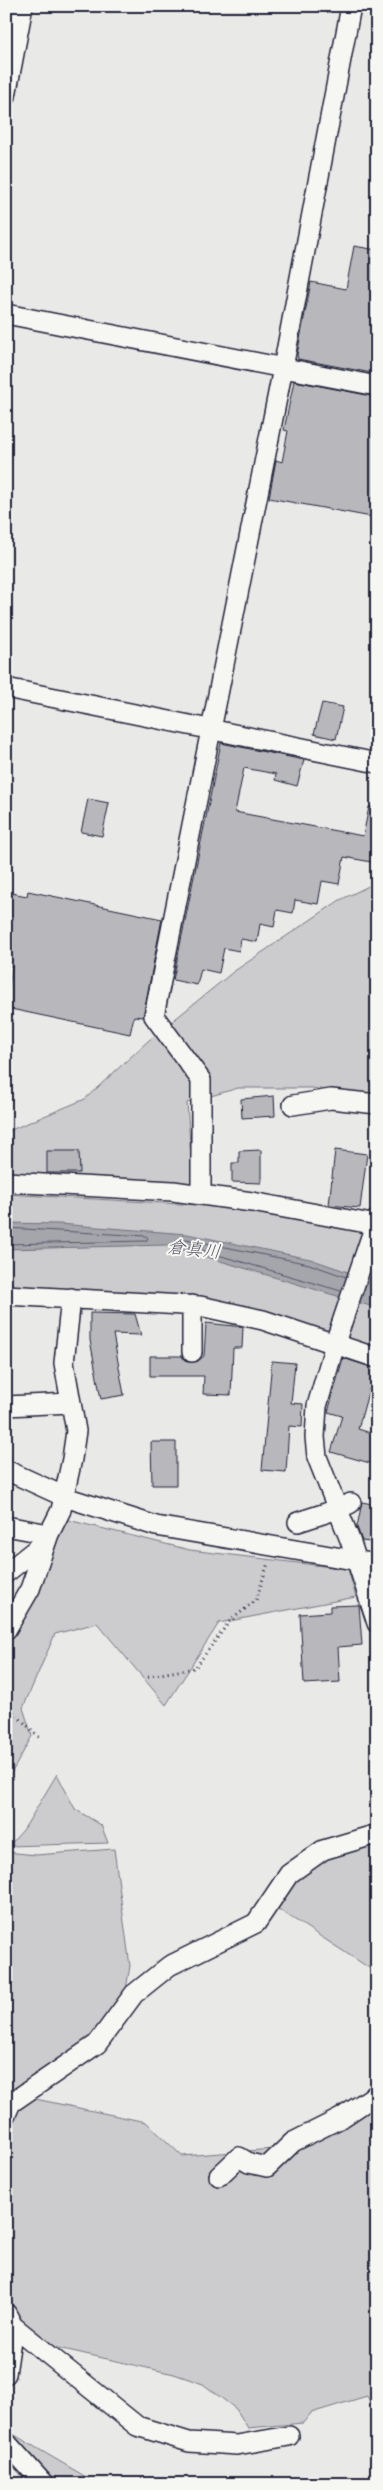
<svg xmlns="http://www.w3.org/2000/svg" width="383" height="2490" viewBox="0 0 383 2490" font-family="'Playpen Sans','Klee One',sans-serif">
	<rect width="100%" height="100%" fill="#e9e9e7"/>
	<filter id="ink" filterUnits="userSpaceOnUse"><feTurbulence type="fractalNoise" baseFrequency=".02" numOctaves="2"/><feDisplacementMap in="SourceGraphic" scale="10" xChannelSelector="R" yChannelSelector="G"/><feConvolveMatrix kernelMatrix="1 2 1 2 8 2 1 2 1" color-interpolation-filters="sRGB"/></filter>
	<g filter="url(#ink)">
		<path fill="#ccccce" stroke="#777784" d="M377 882V1097L312 1088H238L187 1103 193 1184 6 1173V1132L85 1099 148 1041 233 972 340 900Z
			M6 1194 303 1211 377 1237V1357L263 1320 6 1295Z
			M64 1519 190 1550 348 1569 356 1597 219 1623 166 1705 97 1623 55 1634 23 1708 32 1736 6 1783V1637Z
			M57 1774 75 1809 101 1825 108 1843 9 1846 24 1829Z
			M377 1834V1973L269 1903 289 1874Z
			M114 1849 130 1966 122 2012 21 2096 146 2122 182 2156 287 2148 314 2142 377 2107V2416L367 2396 311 2413 303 2423 248 2428 236 2409 203 2384 174 2374 32 2342 6 2305V1852L36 1855Z
			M6 2430 98 2484H45L6 2442Z"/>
		<path fill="#a5a5ac" stroke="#71717f" d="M6 1223 59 1224 187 1234 310 1259 377 1282V1308L167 1245 6 1249Z"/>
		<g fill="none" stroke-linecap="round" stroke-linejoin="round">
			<path stroke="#565668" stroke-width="1" d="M6 1228 146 1236 148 1238 146 1241 6 1244
				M341 1291 177 1243 176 1240 186 1239 309 1264 346 1277"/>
		</g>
		<path fill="#b8b8bc" stroke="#22223b" d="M354 246 377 250V374L298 359 297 355 311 282 346 289Z
			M294 381 377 397V518L269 498 276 460 282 462 288 431 284 430Z
			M322 703 343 707 336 739 314 734Z
			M221 743 304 760 297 786 275 780 276 774 244 768 235 812 363 836 369 807H377V863L344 857 339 884 322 881 318 904 295 900 293 913 277 910 274 927 260 924 257 942 241 939 239 951 224 948 219 973 201 969 197 985 173 980Z
			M88 799 109 803 102 836 81 832Z
			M28 891 162 919 143 1017 134 1016 130 1034 6 1008 12 966H6V892L27 896Z
			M274 1096 275 1116 242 1118 241 1099Z
			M261 1150V1183L232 1182V1163H239V1151Z
			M335 1150 367 1154 360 1208 329 1205Z
			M47 1151H79L80 1173H47Z
			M90 1313 135 1314 141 1335 113 1334 124 1395 101 1399 90 1340Z
			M206 1323 243 1327 242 1348H233L231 1395 203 1394 204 1376H150V1356H182L187 1362 198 1361 204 1356Z
			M343 1358 377 1369V1384L371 1382 358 1429 377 1435V1465L331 1452 342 1416 328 1412Z
			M272 1361 295 1363 291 1403 303 1404 302 1427 289 1426 286 1472 262 1470Z
			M151 1442H176V1485H152Z
			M362 1502 377 1505V1543L362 1541 357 1527Z
			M359 1605 362 1645 338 1647 340 1682 304 1684 300 1614 330 1612V1606Z"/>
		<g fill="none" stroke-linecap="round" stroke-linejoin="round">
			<defs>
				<path id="minor" d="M6 96 23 6
					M6 314 377 386
					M6 688 377 763
					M293 1105 331 1099 377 1104
					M6 1182 173 1191 252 1202 377 1225
					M201 1195V1080L154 1016 283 368 351 6
					M377 1219 338 1334 317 1406 315 1437 317 1457 350 1540 377 1623
					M6 1295 200 1306 263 1320 377 1358
					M192 1305V1352
					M6 1406 71 1403
					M6 1470 65 1497 156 1526 377 1564
					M298 1522 338 1509 351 1503
					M6 1526 49 1534 40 1546 6 1573
					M6 1630 30 1589 49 1534 61 1510 72 1459 76 1431 64 1363 71 1298
					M6 2114 11 2103 97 2044 134 1994 169 1966 256 1923 289 1874 323 1850 377 1834
					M219 2176 239 2157 249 2163 267 2167 293 2142 341 2118 377 2094
					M6 2313 13 2326 6 2374
					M13 2326 137 2426 189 2442 237 2445 289 2436
					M6 2442 44 2484"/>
			</defs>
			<use href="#minor" stroke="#22223b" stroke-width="22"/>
			<path stroke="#22223b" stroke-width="3" stroke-dasharray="1 4" stroke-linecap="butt" d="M143 1677 195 1668 229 1622 256 1600 268 1563
				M6 1705 41 1739"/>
			<use href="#minor" stroke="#f6f6f2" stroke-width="19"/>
		</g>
	</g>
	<g text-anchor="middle" stroke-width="4" stroke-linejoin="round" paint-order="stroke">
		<g font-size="18" font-style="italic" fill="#565668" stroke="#f6f6f2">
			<text transform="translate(194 1249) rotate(6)" y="6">倉真川</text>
		</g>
	</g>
	<rect width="383" height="2490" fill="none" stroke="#f6f6f2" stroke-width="25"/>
	<rect x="12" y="12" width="358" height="2465" fill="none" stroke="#22223b" stroke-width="2" filter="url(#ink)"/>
</svg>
